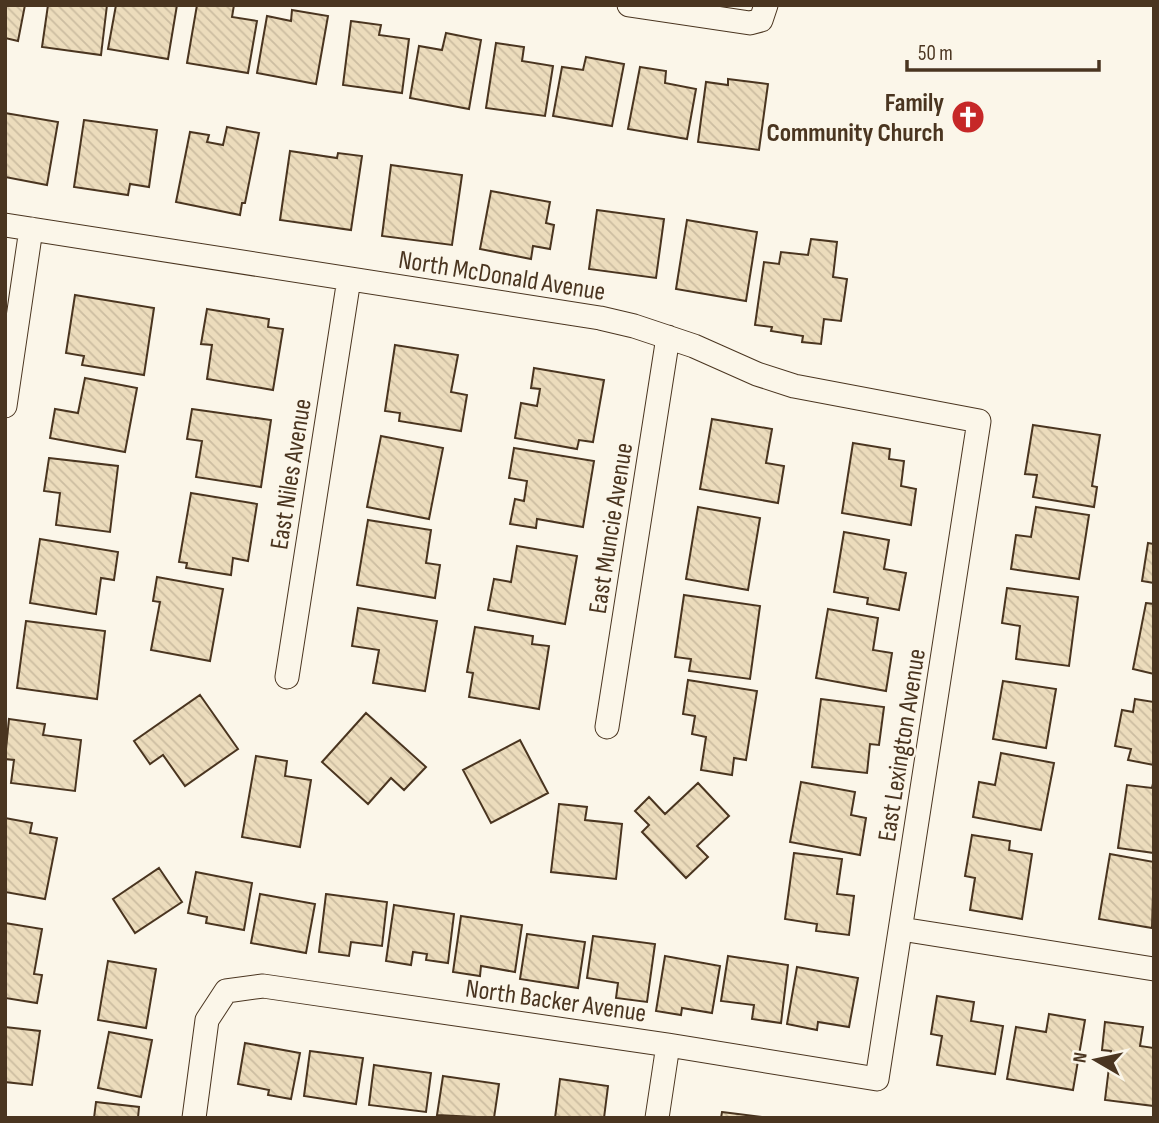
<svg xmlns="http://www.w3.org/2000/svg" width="1159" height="1123" viewBox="0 0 1159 1123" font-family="'Sofia Sans Condensed',sans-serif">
	<defs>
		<pattern id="building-back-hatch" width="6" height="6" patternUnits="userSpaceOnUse" patternTransform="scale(1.75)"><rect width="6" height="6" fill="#ecdcbc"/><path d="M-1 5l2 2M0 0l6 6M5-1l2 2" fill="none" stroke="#ccbda1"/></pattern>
	</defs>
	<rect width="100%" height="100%" fill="#fbf6e9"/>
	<path fill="url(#building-back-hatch)" stroke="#4a3520" stroke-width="2" d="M5 5H25L18 41 5 38Z
		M48 5H107L101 55 42 47Z
		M116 5H177L168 59 108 49Z
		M197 5H234L232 17 257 21 248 73 187 63Z
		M292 10 328 16 316 84 257 73 267 16 291 21Z
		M351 21 381 25 379 35 409 39 402 93 343 85Z
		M446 33 481 40 469 109 410 98 419 46 442 50Z
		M496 43 524 47 522 61 553 66 545 116 486 108Z
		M586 57 624 64 612 126 553 116 562 67 583 70Z
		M640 67 666 71 665 83 696 89 687 139 628 129Z
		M728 79 768 84 759 150 698 142 706 82 728 85Z
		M5 113 58 122 47 185 5 177Z
		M84 120 157 130 149 187 130 184 128 195 74 187Z
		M227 127 259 133 245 203H242L240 215 176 202 190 132 209 135 207 142 223 145Z
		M290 151 337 158 338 153 362 156 351 230 280 220Z
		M391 165 462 175 452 245 382 236Z
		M491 191 550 202 546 223 554 225 550 249 533 246 531 259 480 249Z
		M597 210 664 219 656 278 589 269Z
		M687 220 757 232 746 301 676 289Z
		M811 239 837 242 833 277 847 279 841 321 824 319 821 344 802 342 803 336 771 331 772 327 755 325 764 262 779 264 781 252 808 255Z
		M75 295 154 308 144 375 82 365 84 356 66 353Z
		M207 309 269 319 268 327 283 329 273 390 207 379 212 345 201 344Z
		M395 345 458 355 451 392 467 395 461 431 399 421 400 413 385 411Z
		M534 368 604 380 593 442 579 440 577 449 515 438 521 403 537 406 540 389 531 388Z
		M85 378 137 388 125 452 50 438 55 409 78 413Z
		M192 409 271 420 261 487 196 477 202 441 187 439Z
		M712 419 772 429 766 463 784 466 778 503 700 489Z
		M1033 425 1100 435 1092 486 1097 487 1094 507 1033 497 1037 475 1025 474Z
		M381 436 443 448 429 519 367 507Z
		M853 443 890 449 889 459 904 461 901 486 916 489 911 525 842 513Z
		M514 448 594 461 583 527 537 519 536 528 510 524 515 499 524 501 527 481 509 478Z
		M49 458 118 466 110 532 56 525 60 493 44 491Z
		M191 493 257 504 248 561 233 558 231 575 186 568 187 563 179 562Z
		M698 507 760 518 748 590 686 579Z
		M1036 507 1089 515 1079 579 1011 569 1016 535 1031 537Z
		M368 520 431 530 426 563 440 565 435 598 357 585Z
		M844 532 889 540 884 569 906 573 899 610 867 604 868 598 834 592Z
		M40 539 118 552 114 580 101 578 96 614 30 603Z
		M1148 543 1154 544V583L1142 581Z
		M517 546 577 556 565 624 488 610 494 579 511 582Z
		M157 577 223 589 210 661 151 650 160 602 153 601Z
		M1007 588 1078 597 1069 666 1016 659 1020 626 1002 623Z
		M684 595 760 606 750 679 689 671 691 659 675 657Z
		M1146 603 1154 604V674L1133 669Z
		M358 608 437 621 425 691 373 683 379 650 352 646Z
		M828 609 878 618 873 650 892 653 886 691 816 678Z
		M26 621 105 631 97 699 17 688Z
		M475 627 533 636 532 644 549 646 539 709 469 697 473 673 467 672Z
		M688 680 757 691 746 760 734 758 732 775 701 770 706 737 692 734 695 716 683 714Z
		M1003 681 1056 689 1046 748 993 739Z
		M200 695 238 749 185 786 163 755 150 764 134 741Z
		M821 699 884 707 879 745 870 744 867 773 812 767Z
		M1135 699 1154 702V765L1128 760 1131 749 1115 746 1122 710 1133 712Z
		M366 713 426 767 404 790 391 778 368 804 322 762Z
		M9 719 45 724 43 735 81 740 75 791 11 783 14 760 5 759Z
		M520 740 548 793 491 823 463 770Z
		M1001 753 1054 763 1041 830 973 817 979 782 995 785Z
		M256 756 287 761 285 776 311 780 300 847 242 837Z
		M1154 779V853L1118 848 1127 785 1152 788Z
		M801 782 855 792 851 815 866 818 860 855 790 842Z
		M698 783 729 816 697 846 708 857 686 878 642 832 649 825 635 811 649 797 665 814Z
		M559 804 587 807 585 820 622 824 616 879 551 872Z
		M5 818 32 823 30 833 57 838 45 899 5 892Z
		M972 835 1010 841 1009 850 1032 854 1022 919 970 910 975 878 965 876Z
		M794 853 842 859 837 894 854 896 849 935 816 931 817 924 785 919Z
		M1110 854 1154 862 1152 928 1099 919Z
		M159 868 182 902 135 933 113 899Z
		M196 872 252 883 244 930 206 923 207 917 188 913Z
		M260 894 315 904 306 953 251 943Z
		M326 894 387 902 382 946 351 942 349 956 319 952Z
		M394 905 454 914 448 963 426 960 427 954 413 952 411 965 386 961Z
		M461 916 522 925 515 972 481 966 480 976 453 972Z
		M5 923 42 929 34 974 42 975 37 1003 5 998Z
		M527 934 585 942 578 988 520 979Z
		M593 936 655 944 647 1002 616 998 618 983 587 978Z
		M665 956 720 966 712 1013 682 1008 681 1015 656 1011Z
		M728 956 788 965 781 1023 752 1019 754 1005 721 1001Z
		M108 961 156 969 146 1028 98 1020Z
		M797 967 858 978 849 1027 818 1022 817 1030 787 1024Z
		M937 996 974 1002 971 1021 1003 1026 995 1074 937 1065 942 1036 931 1034Z
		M1049 1014 1085 1020 1073 1090 1007 1079 1016 1027 1046 1032Z
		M1105 1022 1143 1027 1140 1046 1154 1048V1106L1105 1100 1111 1051 1102 1050Z
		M5 1027 40 1031 32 1085 5 1082Z
		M109 1032 152 1040 141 1097 98 1088Z
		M245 1043 300 1053 291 1099 268 1095 269 1090 238 1084Z
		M310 1051 363 1058 356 1104 304 1096Z
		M374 1065 431 1073 426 1112 369 1105Z
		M443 1076 499 1084 494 1118 437 1115Z
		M560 1079 608 1086 604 1118H555Z
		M96 1102 139 1107 138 1118H94Z
		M722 1112 770 1118H721Z"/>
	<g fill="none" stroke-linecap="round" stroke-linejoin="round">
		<defs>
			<path id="minor" d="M629 5 750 23 761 20 766 5
				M5 225 600 318 634 326 694 346 757 374 794 386 979 421 877 1079 668 1045 263 986 226 991 207 1020 194 1118
				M5 406 31 229
				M287 677 349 279
				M607 727 668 337
				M901 929 1154 969
				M657 1118 668 1045"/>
		</defs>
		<use href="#minor" stroke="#4a3520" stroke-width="25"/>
		<use href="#minor" stroke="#fbf6e9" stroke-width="23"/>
	</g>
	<defs>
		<symbol id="church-disc" viewBox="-11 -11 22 22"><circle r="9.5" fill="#c62828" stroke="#fbf6e9"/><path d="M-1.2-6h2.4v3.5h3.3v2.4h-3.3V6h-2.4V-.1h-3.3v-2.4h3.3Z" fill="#fff"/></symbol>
	</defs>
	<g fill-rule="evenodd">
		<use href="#church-disc" x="949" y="98" width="38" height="38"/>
	</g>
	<g text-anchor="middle" stroke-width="5" stroke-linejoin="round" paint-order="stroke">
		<g font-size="26" font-weight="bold" fill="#4a3520" stroke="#fbf6e9" text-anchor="end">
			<text x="944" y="111">Family<tspan x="944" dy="30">Community Church</tspan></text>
		</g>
		<g font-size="26" fill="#4a3520" stroke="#fbf6e9">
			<text transform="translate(502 275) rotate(9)" y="9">North McDonald Avenue</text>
			<text transform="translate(290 474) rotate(-81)" y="9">East Niles Avenue</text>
			<text transform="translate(610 528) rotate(-81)" y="9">East Muncie Avenue</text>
			<text transform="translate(901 745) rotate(-81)" y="9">East Lexington Avenue</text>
			<text transform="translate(556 1000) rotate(8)" y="9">North Backer Avenue</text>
		</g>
	</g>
	<rect width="1159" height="1123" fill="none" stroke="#4a3520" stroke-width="14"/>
	<g transform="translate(1096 1060) rotate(279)" stroke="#fbf6e9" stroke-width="5" paint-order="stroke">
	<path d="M0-5L12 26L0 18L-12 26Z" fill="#4a3520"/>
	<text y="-10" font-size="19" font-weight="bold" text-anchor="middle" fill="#4a3520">N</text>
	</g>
	<path d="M907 60v10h192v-10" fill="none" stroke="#4a3520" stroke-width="3.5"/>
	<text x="918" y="60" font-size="21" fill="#4a3520" stroke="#fbf6e9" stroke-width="5" paint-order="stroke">50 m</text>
</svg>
